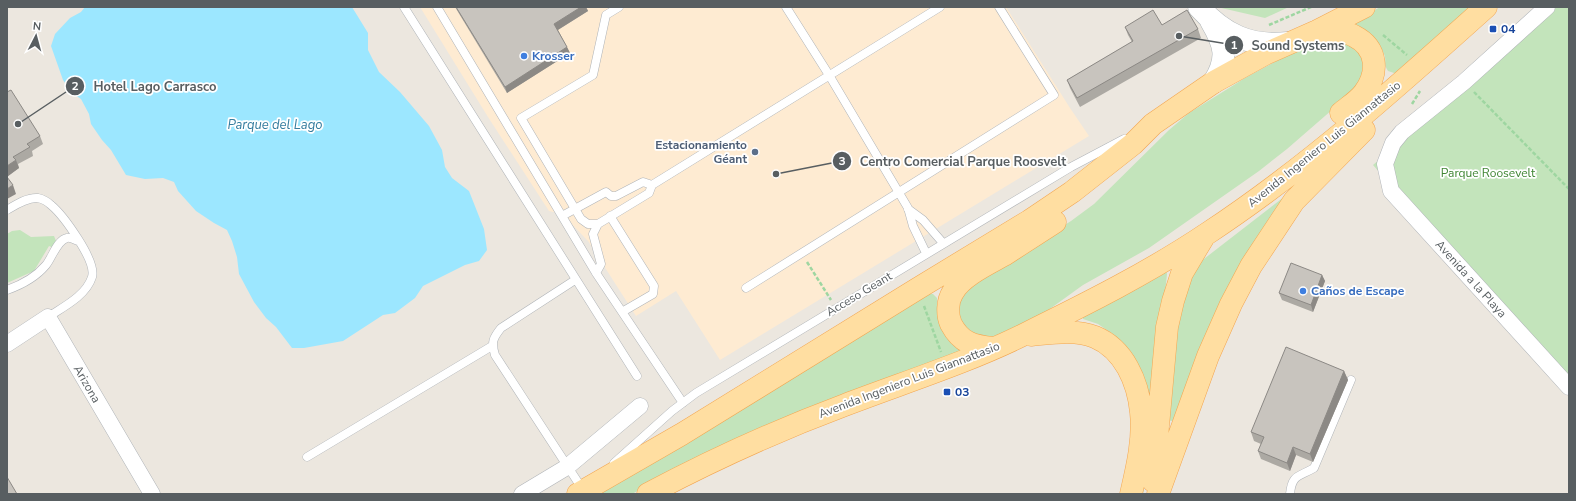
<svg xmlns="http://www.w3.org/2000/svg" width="1576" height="501" viewBox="0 0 1576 501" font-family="'Nunito Sans',sans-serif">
	<rect width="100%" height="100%" fill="#ece7df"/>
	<path fill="#feebd2" d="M420 7H1006L1070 108 1089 136 720 360 676 291 636 316 588 241 562 214 549 211 488 117Z"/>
	<path fill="#c3e4bb" d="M1217 7H1289L1265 18Z
		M1380 7H1474L1400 72 1394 73 1388 71C1383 64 1387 61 1384 54 1378 39 1367 31 1353 23Z
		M1557 7H1569V387L1373 165Z
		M1334 41H1342L1361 53 1363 62 1362 80 1348 96 1287 149 1259 171 1149 248 1083 285 1047 311 1000 335 990 338 973 335 960 323 958 300 981 278 1071 221 1094 204 1169 130 1189 113 1245 78 1282 58 1313 45Z
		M1284 197 1174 420 1171 421 1168 420 1180 308 1185 289 1200 262Z
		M20 230 31 237 54 236 56 241 54 248 49 246 34 271 7 283V234L12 231Z
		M1166 271 1167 274 1148 461 1143 494H1139L1131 354 1114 335 1098 324 1083 319V317Z
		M924 294H933L937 298 938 315 964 351 685 465 632 494H600Z"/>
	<path fill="#9ce7ff" d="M85 7H352L368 33V50L379 72 400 92 429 126 442 150 445 167 452 178 469 191 484 229 487 250 479 261 465 265 423 286 415 298 395 313 383 315 343 341 304 348H292L276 327 266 318 254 302 239 274 237 257 232 241 227 230 214 223 196 211 178 191 174 182 163 178 145 179 126 175 111 150 102 140 91 124 89 114 81 99 72 93 63 80 51 46 55 34 70 18 81 12Z"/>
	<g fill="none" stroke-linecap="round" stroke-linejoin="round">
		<defs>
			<path id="lane" d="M404 7 637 376
				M437 7 596 273 683 403
				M619 7 606 15 593 75 521 118 581 219 588 224H598L649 193 652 185 940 7
				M786 7 829 75 908 208 913 226 926 253
				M908 209 923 220 943 243
				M7 210C15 205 27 197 38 198 42 199 48 202 51 205 63 215 97 261 92 277 86 296 63 307 48 317
				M562 216 606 192 611 196H616L643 182 652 185
				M610 216 654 286 653 294 622 312
				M596 273 601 264 593 234 598 224
				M575 280 501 328C493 338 491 342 495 355L583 490
				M746 288 1054 95 999 7
				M7 290C21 285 36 277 46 265 52 258 57 240 67 238 71 237 75 240 78 241
				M307 457 492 346
				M614 463 672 411 696 393 1071 167 1124 139
				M1290 494C1292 474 1299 477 1314 468L1351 380"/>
			<path id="street" d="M1547 7 1464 82 1402 132 1393 143 1385 164 1391 191 1569 387
				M7 344 48 317 152 494
				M522 494 567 467 640 406"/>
			<path id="secondary" d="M1199 7C1224 35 1250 47 1288 43
				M1211 21C1225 45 1229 58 1214 82"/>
			<path id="primary" d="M1318 31C1330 32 1344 30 1354 36 1378 48 1379 73 1364 93 1358 101 1348 107 1341 113
				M1031 335C1052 333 1075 329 1095 337 1124 349 1138 382 1141 412 1144 439 1137 468 1131 494
				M993 348C973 346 961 343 951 324 947 315 947 301 953 292 962 276 988 264 1004 255 1021 244 1038 233 1055 222
				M1153 481 1167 327 1173 301 1182 273 1203 238
				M578 494 682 434 917 289 1029 221 1072 192 1133 144 1153 124 1214 82 1265 54 1317 31 1364 7
				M648 494C712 460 778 430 845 405 905 382 966 363 1023 335 1086 304 1150 272 1208 233 1308 167 1397 87 1486 7
				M1158 494 1208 356 1231 304 1251 266 1294 201 1364 130"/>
		</defs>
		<use href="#lane" stroke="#b0b4b8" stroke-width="9"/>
		<use href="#street" stroke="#b0b4b8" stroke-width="17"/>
		<use href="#secondary" stroke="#afb5b8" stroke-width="23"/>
		<use href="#primary" stroke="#f3a651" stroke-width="23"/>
		<path stroke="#9ed6a1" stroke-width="2.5" stroke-dasharray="4 2" stroke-linecap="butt" d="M1269 25 1311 7
			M1383 35 1407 55
			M1474 92 1569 189
			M1412 104 1420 91
			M807 262 831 300
			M924 306 941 352"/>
		<use href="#lane" stroke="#fff" stroke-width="8"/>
		<use href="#street" stroke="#fff" stroke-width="16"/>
		<use href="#secondary" stroke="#fff" stroke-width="22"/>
		<use href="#primary" stroke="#ffdea1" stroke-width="22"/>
	</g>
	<path fill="#aca9a3" d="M455 7H586L588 11 558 30 570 53 507 93Z
		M1162 25 1198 29 1201 38 1080 107 1070 88 1067 80 1132 42 1128 35 1125 27Z
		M7 92 40 136 43 144 32 151 33 156 18 164 19 168 7 176Z
		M1322 275 1325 281 1313 312 1282 300 1279 293Z
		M1344 371 1348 380 1313 462 1296 455 1290 471 1261 459 1258 451 1261 444 1254 441 1251 432Z"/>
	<path fill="#8c8985" d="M581 7H586L588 11 556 31 554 24Z
		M567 47 570 53 507 93 505 87Z
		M16 160 19 168 7 177V166Z
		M13 185 16 194 7 199V189Z
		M1322 275 1325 281 1313 312 1311 305Z
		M1344 371 1348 380 1313 462 1310 454Z
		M1293 447 1296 455 1290 471 1287 463Z"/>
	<path fill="#c8c4be" stroke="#8c8985" d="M456 7H581L554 24 567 47 505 87Z
		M1153 10 1162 25 1187 10 1198 29 1077 98 1067 80 1133 41 1125 27Z
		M11 90 40 136 27 144 30 147 13 157 16 160 7 166V92Z
		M7 177 13 185 7 189Z
		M1291 263 1322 275 1311 305 1279 293Z
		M1286 347 1344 371 1310 454 1293 447 1287 463 1258 451 1264 437 1251 432Z
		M7 477 17 494H7Z"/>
	<g fill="#1a4fb4" stroke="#fff" stroke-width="1.5">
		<rect x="1489" y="25" width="8" height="8" rx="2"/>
		<rect x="943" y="388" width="8" height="8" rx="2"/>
	</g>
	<g fill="#3f7fe0" stroke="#fff" stroke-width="1.5">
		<circle cx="524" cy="56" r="4"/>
		<circle cx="1303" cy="291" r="4"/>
	</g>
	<circle fill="#5c6f8a" stroke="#fff" stroke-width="1.5" cx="755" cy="152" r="4"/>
	<g text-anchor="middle" stroke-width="3.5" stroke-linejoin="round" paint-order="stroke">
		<g font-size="12" font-weight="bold" fill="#164399" stroke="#fff" text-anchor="start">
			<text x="1501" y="33">04</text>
			<text x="955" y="396">03</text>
		</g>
		<g font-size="12" font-weight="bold" fill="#366cbe" stroke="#fff" text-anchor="start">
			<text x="532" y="60">Krosser</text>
			<text x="1311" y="295">Caños de Escape</text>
		</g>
		<g font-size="12" fill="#585e61" stroke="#fff">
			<text transform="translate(1324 144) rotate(-39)" y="4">Avenida Ingeniero Luis Giannattasio</text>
			<text transform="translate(1471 279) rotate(48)" y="4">Avenida a la Playa</text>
			<text transform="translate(859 294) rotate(-31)" y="4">Acceso Geant</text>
			<text transform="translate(909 380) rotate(-21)" y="4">Avenida Ingeniero Luis Giannattasio</text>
			<text transform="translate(87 384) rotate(60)" y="4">Arizona</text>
		</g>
		<g font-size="12" font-weight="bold" fill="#4e5e75" stroke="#fff" text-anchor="end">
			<text x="747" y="149">Estacionamiento<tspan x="747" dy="14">Géant</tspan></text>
		</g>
		<g font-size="12" fill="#3f8533" stroke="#fff">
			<text x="1488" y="177">Parque Roosevelt</text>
		</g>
		<g font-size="13" font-style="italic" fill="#357d9f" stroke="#fff">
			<text x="275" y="129">Parque del Lago</text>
		</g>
	</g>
	<path fill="none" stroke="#585e61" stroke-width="1.5" d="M1179 36L1234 45M18 124L75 86M776 174L842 161"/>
	<g fill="#585e61" stroke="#fff" stroke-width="1.5">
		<circle cx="1179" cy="36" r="4"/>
		<circle cx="18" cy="124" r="4"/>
		<circle cx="776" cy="174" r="4"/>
		<circle cx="1234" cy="45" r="10"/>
		<circle cx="75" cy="86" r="10"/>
		<circle cx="842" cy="161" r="10"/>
	</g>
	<g font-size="12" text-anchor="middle" font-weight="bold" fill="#fff">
		<text x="1234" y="49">1</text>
		<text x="75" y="90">2</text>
		<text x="842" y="165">3</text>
	</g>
	<g font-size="13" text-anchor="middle" font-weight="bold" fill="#585e61" stroke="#fff" stroke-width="3.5" stroke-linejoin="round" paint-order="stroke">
		<text x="1298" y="50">Sound Systems</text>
		<text x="155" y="91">Hotel Lago Carrasco</text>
		<text x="963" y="166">Centro Comercial Parque Roosvelt</text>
	</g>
	<rect width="1576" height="501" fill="none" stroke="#585e61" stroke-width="16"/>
	<g transform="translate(36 36) rotate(6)" stroke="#ffffff" stroke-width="3" paint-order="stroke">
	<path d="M0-3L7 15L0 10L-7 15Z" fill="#585e61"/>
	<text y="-6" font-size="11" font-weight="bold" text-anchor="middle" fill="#585e61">N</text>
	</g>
</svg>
